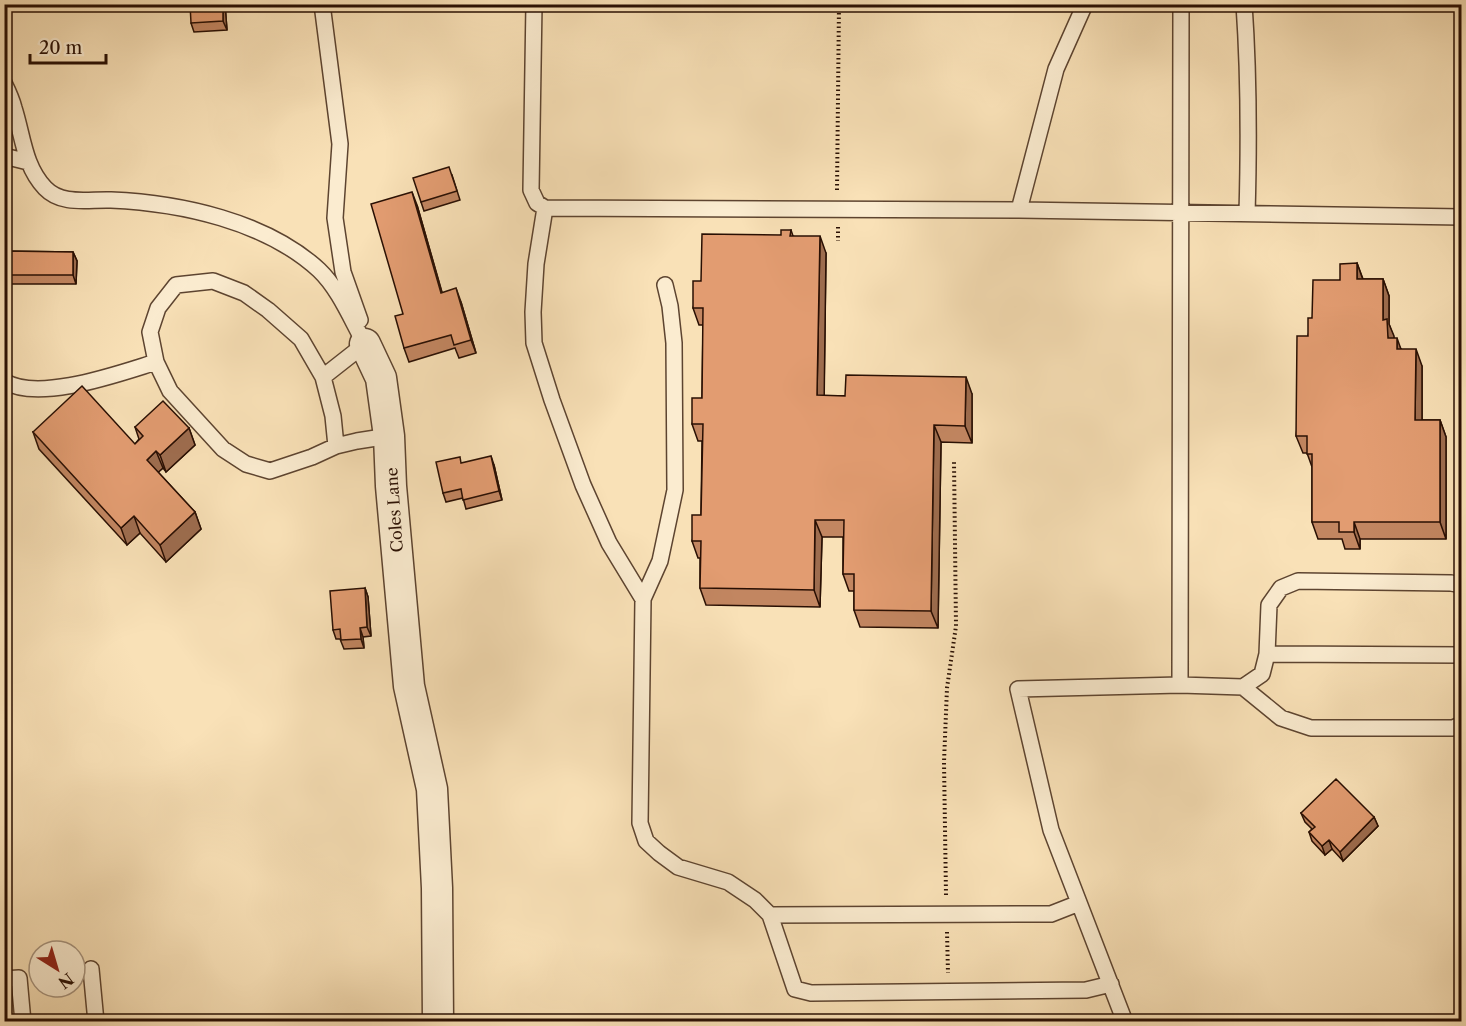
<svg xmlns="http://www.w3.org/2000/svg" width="1466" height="1026" viewBox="0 0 1466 1026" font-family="'Libre Caslon Text',serif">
	<rect width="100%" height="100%" fill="#f9e1b7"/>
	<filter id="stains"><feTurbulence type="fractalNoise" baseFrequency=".00333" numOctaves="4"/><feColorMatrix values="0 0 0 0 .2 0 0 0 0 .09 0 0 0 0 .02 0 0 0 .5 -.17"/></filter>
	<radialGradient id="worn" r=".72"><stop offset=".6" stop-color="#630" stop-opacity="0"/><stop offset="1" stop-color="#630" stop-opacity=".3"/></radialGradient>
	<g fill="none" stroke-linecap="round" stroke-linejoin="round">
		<defs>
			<path id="service" d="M322 4 340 144 335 218 343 272 360 320
				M534 4 531 190 537 203 545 208 1019 210 1462 217
				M1244 4C1249 75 1249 144 1247 214
				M4 83C8 91 12 100 14 108 23 136 24 166 45 188 62 206 89 199 111 200 180 203 266 221 319 270 339 289 351 319 365 344
				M4 156 28 162
				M545 208 536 264 533 312 534 343 552 400 583 485 609 543 643 599
				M1019 210 1056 69 1085 4
				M665 285 670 306 674 343 675 490 660 561 643 599 640 823 646 841 659 853 678 867 728 882 755 900 770 915 795 989 811 993 1086 990 1111 984
				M323 377 365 344
				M4 381C38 403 120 373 156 362
				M336 446 333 416 323 377 301 339 268 310 244 293 213 281 176 285 158 308 150 332 156 362 170 391 223 449 246 464 270 471 312 457 336 446 357 441 389 436
				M1267 654 1462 655
				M1180 685 1181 4
				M1243 687 1281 718 1311 728H1453L1462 724
				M770 915 1051 914 1079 903
				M91 969 96 1022
				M4 979 19 978 23 1022
				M1125 1022 1051 830 1018 689 1180 685 1243 687 1262 674 1267 654 1269 605 1281 588 1298 581 1451 583 1462 585"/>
			<path id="minor" d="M365 344 381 378 389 436 391 486 409 686 432 789 437 888 438 1022"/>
		</defs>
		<use href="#service" stroke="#5d4430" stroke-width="18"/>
		<use href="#minor" stroke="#5d4430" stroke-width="33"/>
		<path stroke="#290f03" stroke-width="4" stroke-dasharray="1.5 3" stroke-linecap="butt" d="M837 190 839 4
			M838 227V241
			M946 895 944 762 947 688 956 626 954 462
			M947 932 948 973"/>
		<use href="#service" stroke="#fbecd0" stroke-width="15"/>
		<use href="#minor" stroke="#fbecd0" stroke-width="30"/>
	</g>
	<path fill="#c28661" stroke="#290f03" stroke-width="1.5" d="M225 4 227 30 194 32 191 23Z
		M452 175 460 200 424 211 421 202Z
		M417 205 442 293 461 302 476 353 459 358 455 348 409 362 404 348 403 314Z
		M791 230 793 236 826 253 824 396 972 394V443L941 442 938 628 860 627 854 610V591H849L843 574V537H822L820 607 706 605 700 588V558H698L692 541 701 515 702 441H698L692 424 702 398 703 325H699L693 308 701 281 781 235Z
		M4 251 73 252 77 261 76 284H4Z
		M1357 263 1363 279H1383L1389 296V324L1394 338 1401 349 1422 366V420H1440L1446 437V539H1360V549H1345L1342 539H1318L1312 522V467L1307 453H1303L1296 436 1308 336 1312 318 1340 280Z
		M135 427 189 428 195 445 166 472 163 468 158 472 195 512 201 529 166 562 140 533 127 545 39 449 33 432 135 444 139 439Z
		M462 463 494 465 502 500 466 509 463 498 446 502 443 493Z
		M365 588 368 597 371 636 363 637 364 648 344 649 340 639H336L333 630Z
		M1301 813 1374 817 1378 826 1343 861 1332 849 1325 855 1312 841 1309 832 1312 829 1305 822Z"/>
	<path fill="#9e6d4f" stroke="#290f03" stroke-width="1.5" d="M223 4H225L227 30 223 21Z
		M412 192 417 205 446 306 441 293Z
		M820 236 826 253 824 412 817 395Z
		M73 252 77 261 76 284 73 275Z
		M1357 263 1363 280 1357 279Z
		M1383 279 1389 296V324L1394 336V355L1388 338 1383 320Z
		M456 288 461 302 476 353 471 340Z
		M1397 338 1403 355 1397 349Z
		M1416 349 1422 366V437L1415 420Z
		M966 377 972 394V443L965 426Z
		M1440 420 1446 437V539L1440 522Z
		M934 425 941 442 938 628 931 611Z
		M189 428 195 445 166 472 160 455Z
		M156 451 163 468 153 477 147 460Z
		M491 456 494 465 502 500 499 491Z
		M195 512 201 529 166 562 160 545Z
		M134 516 140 533 127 545 121 528Z
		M815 520 822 537 820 607 814 590Z
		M1354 522 1360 539V549L1354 532Z
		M365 588 368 597 371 636 367 627Z
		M360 628 363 637 364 648 361 639Z
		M1374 817 1378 826 1343 861 1340 852Z
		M1329 840 1332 849 1325 855 1322 846Z"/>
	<path fill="#e29c71" stroke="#290f03" stroke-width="1.5" d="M190 4H223V21L191 23Z
		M449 167 457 191 421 202 413 178Z
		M412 192 441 293 456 288 471 340 454 345 451 335 404 348 395 316 403 314 371 204Z
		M781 230H791L790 236H820L817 395 845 396 846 375 966 377 965 426 934 425 931 611 854 610V574H843L844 520H815L814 590 700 588 701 541H692V515H701L703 424H692V398H702L703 308H693V281H701L702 234 781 235Z
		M4 251 73 252V275H4Z
		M1357 263V279H1383V320L1387 319 1388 338H1397V349H1416L1415 420H1440V522H1354V532H1339V522H1312V454H1307V436H1296L1297 336H1308V318H1312L1313 280H1340V264Z
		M82 386 135 444 143 436 135 427 163 401 189 428 160 455 156 451 147 460 195 512 160 545 134 516 121 528 33 432Z
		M491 456 499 491 463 500 461 489 443 493 436 462 460 457 461 463Z
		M365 588 367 627 360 628 361 639 341 640 340 629 333 630 330 591Z
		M1336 779 1374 817 1340 852 1329 840 1322 846 1309 832 1315 827 1301 813Z"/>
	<g text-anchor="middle" stroke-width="5" stroke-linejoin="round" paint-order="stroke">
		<g font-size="16" fill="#290f03" stroke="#fbecd0">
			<text transform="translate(394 510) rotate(-94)" y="6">Coles Lane</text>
		</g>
	</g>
	<rect width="1466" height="1026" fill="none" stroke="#f9e1b7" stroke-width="24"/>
	<rect x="6" y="6" width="1454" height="1014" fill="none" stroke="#290f03" stroke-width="3"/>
	<rect x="12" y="12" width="1442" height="1002" fill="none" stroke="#290f03" stroke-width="1.5"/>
	<g transform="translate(57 969) rotate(143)"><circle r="28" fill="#fbecd0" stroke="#a7947e" stroke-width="1.5"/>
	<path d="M0-4.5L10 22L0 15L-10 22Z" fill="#8f2418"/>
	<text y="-9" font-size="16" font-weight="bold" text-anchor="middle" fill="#290f03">N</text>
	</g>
	<path d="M30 54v9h76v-9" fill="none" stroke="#290f03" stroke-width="3"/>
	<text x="39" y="54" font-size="18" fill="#290f03" stroke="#fbecd0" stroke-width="4.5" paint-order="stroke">20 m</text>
	<rect width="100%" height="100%" filter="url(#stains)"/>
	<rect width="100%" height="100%" fill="url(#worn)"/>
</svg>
